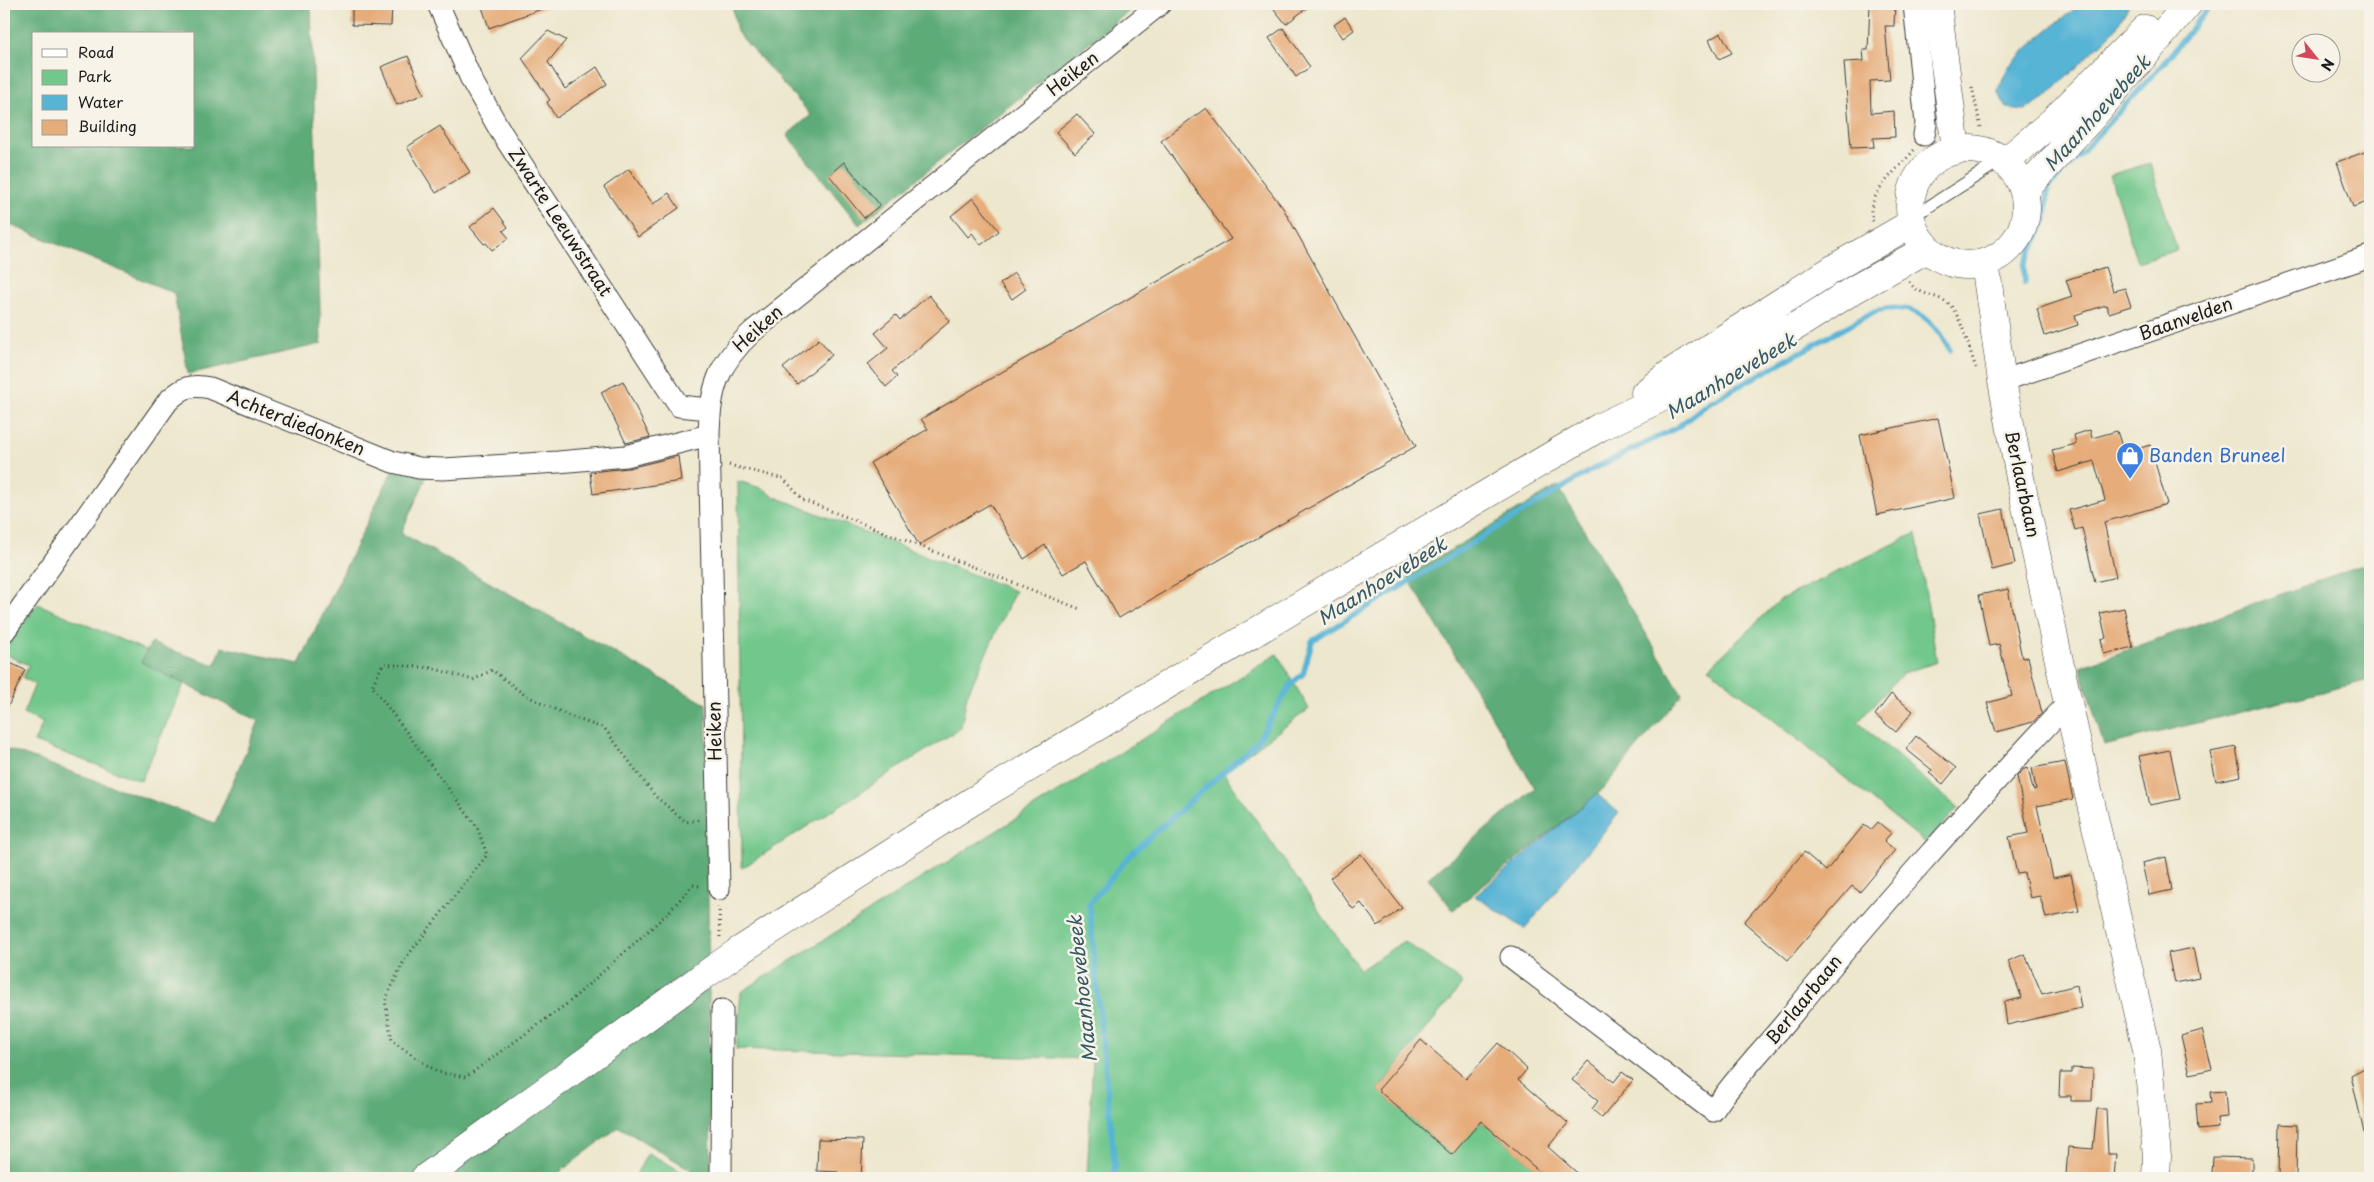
<svg xmlns="http://www.w3.org/2000/svg" width="2374" height="1182" viewBox="0 0 2374 1182" font-family="'Playpen Sans',sans-serif">
	<rect width="100%" height="100%" fill="#f7f3e8"/>
	<filter id="ink" filterUnits="userSpaceOnUse"><feTurbulence type="fractalNoise" baseFrequency=".02" numOctaves="2"/><feDisplacementMap in="SourceGraphic" scale="10" xChannelSelector="R" yChannelSelector="G"/><feConvolveMatrix kernelMatrix="1 2 1 2 8 2 1 2 1" color-interpolation-filters="sRGB"/></filter>
	<filter id="wash" filterUnits="userSpaceOnUse"><feTurbulence type="fractalNoise" baseFrequency=".0096" numOctaves="4" result="noise"/><feDisplacementMap in="SourceGraphic" scale="20" xChannelSelector="R" yChannelSelector="G"/><feGaussianBlur stdDeviation="1.12" result="paint"/><feColorMatrix in="noise" values="0 0 0 0 0 0 0 0 0 0 0 0 0 0 0 0 0 1.4 0 .05"/><feComposite in="paint" operator="in"/></filter>
	<g filter="url(#wash)">
		<rect width="100%" height="100%" fill="#ede7cd"/>
		<path fill="#72c78c" stroke="#477254" d="M2150 163 2177 250 2137 262 2110 175Z
			M738 481 764 489 773 496 1015 591 967 695 961 728 742 868Z
			M1916 533 1937 662 1903 673 1858 722 1958 808 1926 843 1709 668 1781 599Z
			M38 604 147 651 142 662 184 684 141 781 34 742 43 723 23 714 35 684 23 678 29 665 4 654V648Z
			M1277 654 1309 709 1223 772 1360 970 1404 941 1463 983 1378 1090 1451 1154 1481 1121 1547 1178H1087L1093 1059 736 1049 741 992Z
			M648 1153 690 1176 689 1178H634Z"/>
		<path fill="#5dac78" stroke="#3c644a" fill-rule="evenodd" d="M4 4H311L321 344 188 374 174 293 4 222ZM34 34H194V146H34Z
			M732 4H1138L859 225 787 135 811 115 737 32Z
			M394 467 427 476 401 533 706 704 711 1178H705L619 1127 552 1178H4V748L215 823 259 721 141 662 151 643 215 665 222 647 299 664Z
			M1558 486 1682 694 1601 791 1453 910 1428 878 1535 788 1407 576Z
			M2370 562V680L2104 746 2080 667Z"/>
		<path fill="#57b4d5" stroke="#3a6878" d="M2081 4H2130L2114 31 2045 98 2025 110 2007 108 1997 91 2009 66 2040 36Z
			M1597 794 1619 813 1525 929 1475 896Z"/>
		<g fill="none" stroke-linecap="round" stroke-linejoin="round">
			<path stroke="#57b4d5" stroke-width="5.5" d="M2025 283 2024 266 2046 219 2048 189 2162 65 2212 4
				M1112 1178 1115 1168 1089 904 1130 855 1257 742 1291 684 1303 674 1312 641 1595 468 1678 427 1708 403 1875 311C1914 301 1932 318 1950 350"/>
		</g>
		<g id="blocks">
			<path fill="#e6ac79" d="M360 4H392L391 26 352 25V6H360Z
				M481 4H550V6L489 28Z
				M1270 4H1312L1286 24Z
				M1870 4H1895L1894 26H1885L1890 80 1870 81 1871 113 1894 111 1895 137 1873 138 1874 147 1851 148 1844 62 1864 61 1863 50H1868Z
				M1345 17 1354 30 1343 38 1334 25Z
				M1283 28 1310 67 1296 77 1269 38Z
				M548 31 566 40 548 62 565 89 597 67 607 84 556 118 547 102 550 100 522 58Z
				M1721 33 1732 53 1719 59 1709 40Z
				M408 56 424 94 397 105 381 67Z
				M1206 108 1283 208 1416 446 1119 618 1086 561 1063 574 1045 545 1024 559 990 504 919 545 870 463 928 429 921 419 1231 239 1161 141Z
				M1077 114 1095 134 1075 153 1056 132Z
				M440 126 470 172 436 193 407 147Z
				M2370 150V201L2353 207 2337 162Z
				M844 162 880 205 864 218 829 175Z
				M629 169 653 204 669 193 679 208 638 237 604 187Z
				M973 198 999 231 981 245 972 233 968 237 951 216Z
				M494 208 508 227 503 231 509 238 492 250 486 243 484 244 470 227Z
				M2105 267 2113 291 2125 288 2131 306 2109 313 2106 305 2075 315 2078 325 2045 336 2037 309 2072 297 2066 280Z
				M1014 273 1026 289 1012 299 1000 284Z
				M929 295 950 321 892 371 897 377 886 387 868 364 888 348 875 333 896 315 900 320Z
				M819 339 832 355 797 384 783 368Z
				M623 381 650 437 626 443 601 392Z
				M1938 418 1955 498 1877 515 1860 435Z
				M2090 430 2092 438 2117 431 2124 453 2150 445 2167 504 2104 522 2116 577 2095 582 2082 528 2075 530 2069 510 2105 500 2094 461 2058 472 2052 450 2076 444 2074 435Z
				M678 456 681 481 593 494 590 472 629 468Z
				M2003 509 2015 564 1992 570 1980 514Z
				M2008 589 2022 658 2028 657 2042 713 2033 722 1996 732 1987 703 2012 696 1999 644 1989 646 1979 595Z
				M2124 608 2133 647 2104 654 2101 639 2106 638 2100 613Z
				M4 660 25 670 4 715Z
				M1891 694 1913 711 1896 732 1875 715Z
				M1916 736 1956 768 1943 784 1929 773 1932 770 1906 749Z
				M2236 747 2241 776 2216 781 2210 752Z
				M2170 750 2180 799 2150 805 2139 756Z
				M2065 762 2073 799 2037 806 2053 878 2071 874 2079 911 2046 918 2040 896 2030 898 2024 873 2017 874 2009 837 2028 833 2017 776 2024 769 2028 768 2033 790 2036 789 2032 768Z
				M1878 822 1891 833 1884 841 1895 850 1860 892 1852 886 1788 960 1744 922 1804 852 1826 871 1864 825 1871 830Z
				M1361 854 1402 908 1378 926 1361 903 1353 909 1330 878Z
				M2166 857 2172 890 2149 895 2142 863Z
				M2193 948 2199 978 2174 983 2168 953Z
				M2025 954 2042 994 2077 985 2081 1008 2007 1025 2004 1002 2022 998 2008 961Z
				M2202 1030 2212 1069 2190 1074 2181 1036Z
				M1421 1040 1466 1079 1498 1043 1527 1069 1518 1080 1568 1123 1548 1147 1583 1178H1547L1481 1121 1452 1155 1378 1090Z
				M1588 1061 1614 1082 1622 1072 1633 1080 1602 1118 1592 1109 1598 1101 1572 1080Z
				M2370 1065V1132L2364 1133 2351 1075Z
				M2072 1068 2093 1069 2092 1101H2071V1096H2059L2060 1073H2072Z
				M2225 1091 2227 1117 2217 1118 2218 1128 2198 1130 2196 1104 2211 1103 2210 1092Z
				M2097 1109H2106L2108 1154H2116L2114 1178 2066 1175 2068 1147 2093 1149Z
				M2280 1124 2297 1125 2296 1178H2279Z
				M818 1139 863 1140 861 1178H837L838 1172 817 1171Z
				M2213 1157 2252 1158V1178H2222V1175H2212Z"/>
		</g>
	</g>
	<g filter="url(#ink)">
		<use href="#blocks" fill-opacity="0" stroke="#3b3a37" stroke-width="1"/>
		<g fill="none" stroke-linecap="round" stroke-linejoin="round">
			<defs>
				<path id="lane" d="M1910 215 1925 209 2003 159"/>
				<path id="street" d="M438 4 472 81 501 132 679 406 709 409
					M1914 4 1926 124 1924 135
					M2002 381 2370 256
					M4 632 168 401C183 387 190 384 210 388L393 462 419 468 443 469 558 462 626 456 709 435
					M719 889 709 435C710 388 718 364 752 332L1160 4
					M1511 957 1713 1111C1735 1077 1765 1048 1790 1017 1878 908 1973 805 2068 703
					M721 1178 722 1010"/>
				<path id="secondary" d="M1937 4 1956 149
					M1985 263 2002 381 2021 483 2068 703 2147 1050 2157 1156 2156 1178"/>
				<path id="primary" d="M1910 207a58 58 0 1 1 116 0a58 58 0 1 1-116 0Z
					M2003 159 2013 155 2053 121 2145 29
					M2025 190 2094 115 2188 4
					M1645 393 1676 369 1841 264 1912 223
					M739 951 971 802 1468 505 1600 427 1682 388 1798 325 1855 289 1927 249
					M425 1178 702 977"/>
			</defs>
			<use href="#lane" stroke="#3b3a37" stroke-width="13"/>
			<use href="#street" stroke="#3b3a37" stroke-width="23"/>
			<use href="#secondary" stroke="#3b3a37" stroke-width="29"/>
			<use href="#primary" stroke="#3b3a37" stroke-width="29"/>
			<path stroke="#3b3a37" stroke-width="3" stroke-dasharray="1 4" stroke-linecap="butt" d="M1972 87 1981 128
				M1873 221C1862 198 1900 167 1914 150
				M1909 282C1919 296 1937 294 1949 304 1961 315 1970 352 1976 368
				M729 465 784 479 803 500 1080 609
				M699 886 693 885 667 914 568 1003 466 1077 437 1072 392 1041 385 1001 405 959 487 855 477 827 372 686 383 664 432 668 473 680 492 670 525 695 567 715 605 729 655 796 686 822 700 820
				M719 906 720 937"/>
			<use href="#lane" stroke="#fff" stroke-width="11"/>
			<use href="#street" stroke="#fff" stroke-width="21"/>
			<use href="#secondary" stroke="#fff" stroke-width="28"/>
			<use href="#primary" stroke="#fff" stroke-width="28"/>
			<defs>
				<path id="primary-bridge" d="M702 977 739 951"/>
			</defs>
			<use href="#primary-bridge" stroke="#3b3a37" stroke-width="29" stroke-linecap="butt"/>
			<use href="#primary-bridge" stroke="#fff" stroke-width="28"/>
		</g>
	</g>
	<defs>
		<symbol id="shop-pin" viewBox="-11 -11 22 30"><path d="M0 17L-7.5 6A9.5 9.5 0 1 1 7.5 6Z" fill="#3f7fe0" stroke="#f7f3e8"/><path d="M-5-2.5h2.3a2.7 3.5 0 0 1 5.4 0H5L5.5 6h-11ZM-1.5-2.5h3a1.5 2.3 0 0 0-3 0Z" fill="#fff"/></symbol>
	</defs>
	<g fill-rule="evenodd">
		<use href="#shop-pin" x="2114" y="440" width="32" height="43"/>
	</g>
	<g text-anchor="middle" stroke-width="5" stroke-linejoin="round" paint-order="stroke">
		<g font-size="18" fill="#1c1c1c" stroke="#f7f3e8">
			<text transform="translate(1073 74) rotate(-38)" y="6">Heiken</text>
			<text transform="translate(560 222) rotate(57)" y="6">Zwarte Leeuwstraat</text>
			<text transform="translate(2186 319) rotate(-19)" y="6">Baanvelden</text>
			<text transform="translate(758 329) rotate(-42)" y="6">Heiken</text>
			<text transform="translate(296 423) rotate(22)" y="6">Achterdiedonken</text>
			<text transform="translate(2022 484) rotate(78)" y="6">Berlaarbaan</text>
			<text transform="translate(715 731) rotate(-91)" y="6">Heiken</text>
			<text transform="translate(1804 1000) rotate(-51)" y="6">Berlaarbaan</text>
		</g>
		<g font-size="18" fill="#366cbe" stroke="#f7f3e8" text-anchor="start">
			<text x="2149" y="462">Banden Bruneel</text>
		</g>
		<g font-size="19" font-style="italic" fill="#345966" stroke="#f7f3e8">
			<text transform="translate(2097 113) rotate(-48)" y="7">Maanhoevebeek</text>
			<text transform="translate(1731 376) rotate(-31)" y="7">Maanhoevebeek</text>
			<text transform="translate(1382 581) rotate(-32)" y="7">Maanhoevebeek</text>
			<text transform="translate(1082 989) rotate(-96)" y="7">Maanhoevebeek</text>
		</g>
	</g>
	<rect width="2374" height="1182" fill="none" stroke="#f7f3e8" stroke-width="20"/>
	<rect x="32" y="32" width="162" height="115" fill="#f7f3e8" stroke="#9f9d96"/>
	<rect x="42" y="49" width="25" height="8" fill="#ffffff" stroke="#9f9d96"/>
	<text x="78" y="58" font-size="15" fill="#1c1c1c">Road</text>
	<rect x="42" y="70" width="25" height="15" fill="#72c78c" stroke="#9f9d96"/>
	<text x="78" y="82" font-size="15" fill="#1c1c1c">Park</text>
	<rect x="42" y="95" width="25" height="15" fill="#57b4d5" stroke="#9f9d96"/>
	<text x="78" y="108" font-size="15" fill="#1c1c1c">Water</text>
	<rect x="42" y="120" width="25" height="15" fill="#e6ac79" stroke="#9f9d96"/>
	<text x="78" y="132" font-size="15" fill="#1c1c1c">Building</text>
	<g transform="translate(2316 58) rotate(120)"><circle r="24" fill="#f7f3e8" stroke="#9f9d96"/>
	<path d="M0-4L9 19L0 12L-9 19Z" fill="#d1495b"/>
	<text y="-8" font-size="14" font-weight="bold" text-anchor="middle" fill="#1c1c1c">N</text>
	</g>
</svg>
